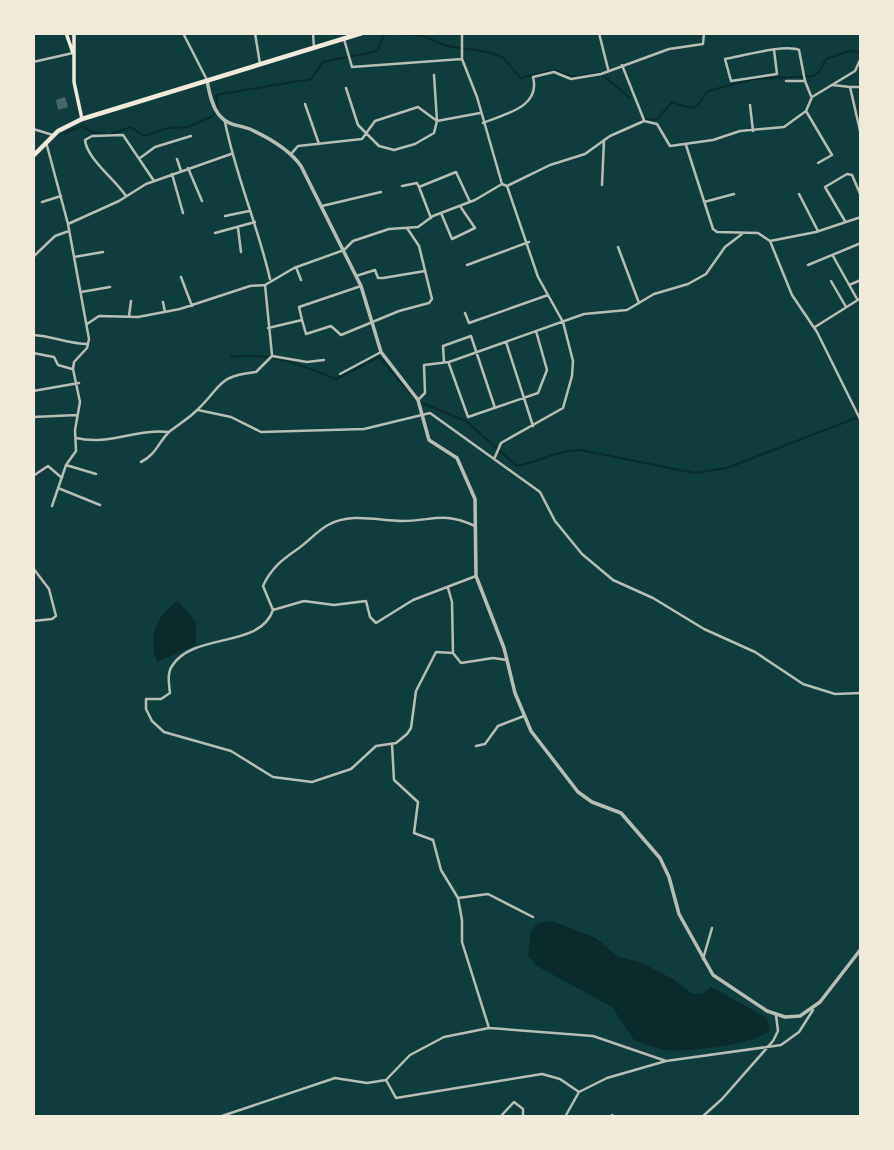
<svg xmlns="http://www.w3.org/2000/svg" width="894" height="1150" viewBox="0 0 894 1150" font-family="'Source Sans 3',sans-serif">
	<rect width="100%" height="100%" fill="#0f3d3e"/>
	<path fill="#0a2a2b" d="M178 601 196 622V645L157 662C147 638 157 614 178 601Z
		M552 921 596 938 618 957 640 962 673 979 693 994H702L711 987 767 1018 770 1030C755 1045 689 1052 666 1050 656 1049 644 1043 634 1040L612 1007 537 966 528 956 531 931 538 923Z"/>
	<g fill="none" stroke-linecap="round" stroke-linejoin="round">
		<path stroke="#0a2a2b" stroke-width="2" d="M393 33 423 36 447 46 488 52 504 58 520 78 555 70 573 77 600 73 630 98
			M644 117 646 120 657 119 672 102C698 112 694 109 708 91L754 79 813 76 819 72 826 59 849 51 861 52
			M65 133 82 126 91 132 106 134
			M111 134 131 127 144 136 168 128 188 127 213 116 218 108 216 95 311 79 323 62 378 51 383 36 388 33
			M231 357C268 352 302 365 336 379L379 357 417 401 466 421 517 466C540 462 558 450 581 450L694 473 727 468 861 416"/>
	</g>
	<path fill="#486865" d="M65 97 68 107 58 110 56 100Z"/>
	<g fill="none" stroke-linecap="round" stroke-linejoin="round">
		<path stroke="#b8beb3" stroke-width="2.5" d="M183 33 207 80
			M255 33 260 64
			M313 33 314 48
			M462 33V59L477 97 502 184 507 186 538 277 563 322 573 361 572 376 563 408 501 443 495 457
			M599 33 608 69
			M344 39 352 67 462 59
			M774 50 777 74 731 81 725 59C742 56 785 44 799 50L805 81 811 96
			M33 62 73 53
			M622 65 644 120
			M434 75 437 121
			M786 81H803
			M833 85 850 87 861 135
			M850 87H861
			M346 88 358 125 379 146 394 150 415 144 434 133 437 121 480 113
			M305 104 319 144
			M750 105 753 131
			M806 111 832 155 818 163
			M225 122C236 177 258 226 270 279
			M483 123C505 114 541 107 533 77L554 72 571 79 601 74 669 49 703 44 704 33
			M33 129 53 135
			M46 142 68 224 89 339 87 348 74 362 73 369 80 402 75 430 76 451 66 465 52 506
			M686 145 713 229 717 232 758 233 770 241 792 295 817 332 861 421
			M291 154 298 146 362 139 375 121 418 107 437 121
			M140 158 155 147 191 136
			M177 159 181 171
			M188 168 202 201
			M172 174 183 213
			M602 185 604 140
			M402 186 417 183 419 187
			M507 186 550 165 585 154 610 136 644 121 657 124 670 146 713 140 740 131 784 127 806 111 812 97 855 71 861 58
			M799 194 818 231
			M126 196C115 179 87 159 85 140L92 136 123 135 154 181
			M42 202 61 196
			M704 202 734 194
			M322 206 381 192
			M441 213 452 239 475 228 460 206
			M225 216 249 211
			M431 218 419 187 456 172 470 202
			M845 221 825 187 847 174 852 175 861 196
			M68 224 119 201 146 184 231 154
			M238 228 241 252
			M215 233 255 222
			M770 241 816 232 861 217
			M618 247 639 303
			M833 256 857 299
			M33 257 55 236 69 231
			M74 257 103 252
			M467 265 529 242
			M808 265 861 243
			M296 267 301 280
			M356 276 375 270 378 278H383L425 271
			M181 277 192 306
			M831 281 846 307
			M265 285 272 355
			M849 285 861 280
			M81 292 110 287
			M163 302 165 312
			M465 313 469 323 548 295
			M129 316 131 301
			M302 320 306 334 331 326 341 335 399 311 429 303 432 299 419 246 407 228
			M87 324 99 316 138 317 180 309 250 286 265 285 294 268 344 250 353 241 389 229 418 227 433 216 475 200 502 184
			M815 327 861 298
			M268 328 302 320 299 307 361 286
			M33 335C53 336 68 344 88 344
			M506 342 533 426
			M33 353 54 357 58 365 72 369
			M272 356 307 362 324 360
			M444 362 443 346 471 336 495 408
			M449 364 468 417 538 393 547 370 536 331
			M340 374 381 352
			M33 391 79 383
			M418 400 425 393 424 365 449 362 584 314 627 310 654 294 688 284 706 274 725 247 742 234
			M198 410 231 417 261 432 364 429 430 413 540 492 555 521 582 554 613 580 653 598 704 629 755 652 803 684 835 694 861 693
			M33 417 77 415
			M76 438C109 446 137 428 169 432
			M141 462C156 455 159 441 170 431 179 424 188 419 196 411 222 387 216 376 256 372L272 356
			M66 465 96 474
			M33 476 48 466 62 478
			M58 488 100 505
			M33 568 49 589 56 616 52 619 33 621
			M476 576 413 600 376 623 370 617 366 601 334 605 304 601 273 610C260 649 193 632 172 666 167 673 169 684 170 693L161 699H146V709L152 721 164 732 231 751 273 777 312 782 351 769 376 746 396 743 407 734 411 728 416 691 436 652 453 653 461 663 493 658 507 660
			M448 588 452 602 453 653
			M273 610 263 586C271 568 283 559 299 548 309 541 317 531 328 525 351 512 379 521 402 521 433 521 443 511 475 526
			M392 744 394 780 418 802 414 833 433 840 441 870 458 898 462 920V942L489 1028
			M476 746 485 744 498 726 524 716
			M458 898 488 894 533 917
			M703 959 712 928
			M386 1080 396 1098 542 1074 560 1079 579 1092
			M612 1115 616 1117
			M222 1116 335 1078 367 1083 386 1080 410 1055 444 1037 489 1028 593 1036 666 1061
			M500 1117 514 1102 523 1109V1117
			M565 1117 579 1092 607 1078 666 1061 781 1045 799 1032 813 1010
			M702 1117 722 1099 773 1041 778 1031 776 1015"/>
		<path stroke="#b8beb3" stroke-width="3.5" d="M207 80C209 92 212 108 221 117 229 126 241 125 252 130 269 138 290 150 301 166L361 286 381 352 418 400 429 440 457 458 475 499 476 576 504 648 515 693 531 731 578 792 592 802 621 813 660 858 669 877 679 914 713 975 767 1011 785 1017 800 1016 820 1002 861 949"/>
		<path stroke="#f1e9da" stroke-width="3.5" d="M66 33 73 53
			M74 33V82L82 119"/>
		<path stroke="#f1e9da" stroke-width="4.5" d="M33 156 58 131 82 119 362 33"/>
	</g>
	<rect width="894" height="1150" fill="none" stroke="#f1e9da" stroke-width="70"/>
</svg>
